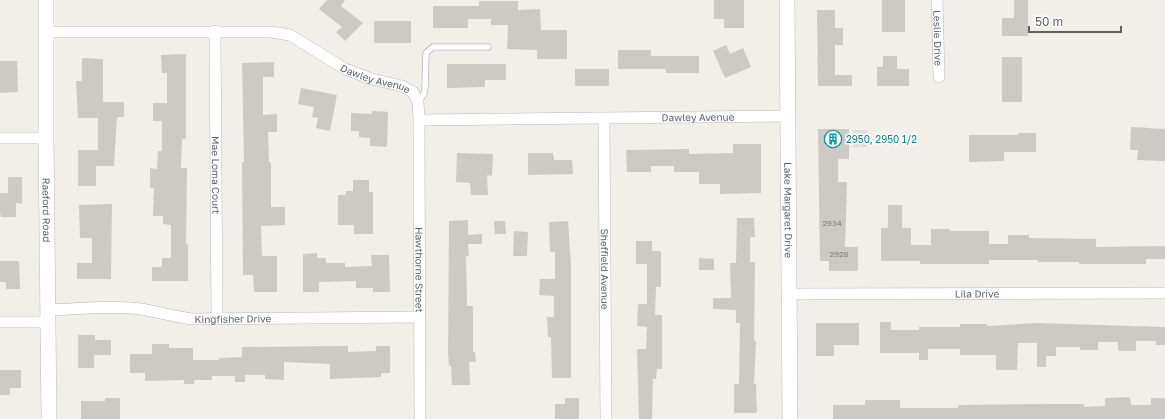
<svg xmlns="http://www.w3.org/2000/svg" width="1165" height="419" viewBox="0 0 1165 419" font-family="'Golos Text',sans-serif">
	<rect width="100%" height="100%" fill="#f1efe8"/>
	<path fill="#e0deda" d="M853 130H867V147H853Z"/>
	<path fill="#cccac5" d="M327 0H345L341 6 363 23 345 41 336 32 342 27 319 9Z
		M714 0H744V28H724V19H714Z
		M882 0H905V32H882Z
		M1014 0H1028V36H1002V18H1014Z
		M479 1H518V10L540 9 541 30H567V59H537V50L507 49 508 25H491V19H468V28H433V6H479Z
		M817 10H835V28H843V45H835V75H852V86H818Z
		M374 21H411V43H374Z
		M726 45 730 54 743 48 751 67 725 78 713 51Z
		M618 50H651V56H699V73H666V69H618Z
		M186 54V139H182L181 168H187L186 244H188V281H152V267H162V258H171V225L163 224V216H153L154 188H150V168L157 169 158 151H162V121H153V103H167V73H162L161 55Z
		M883 56H897V69H909V86H877V67H883Z
		M1002 57H1022V102H1002Z
		M82 58 103 59V102H124V117H117L114 166H96V186H78V150H98V118H78L76 81H82Z
		M0 61H17L18 92 0 93Z
		M274 62V77H263V115L277 114V132H268L269 162H271V207H285V225L261 226 262 256H277V292H254L253 275H243L242 162H244L242 63Z
		M447 64H506V80H485V87L447 88Z
		M575 69H609V86H575Z
		M301 88 337 95 330 131 316 128 318 118 312 117 314 107 298 104Z
		M372 111 388 112 387 147 370 146V138L359 137V131H351V113L372 114Z
		M1131 127 1165 129V161L1137 160 1138 150H1130Z
		M818 129H849V159H838V182H847L845 247H858V271H829V261H820Z
		M1018 133H1036V152H1004V161L969 162V135H1018Z
		M733 144H761V193L720 194V184H699V172H674V166H651V172H627L626 150 689 149V154L733 153Z
		M457 153 493 154 492 176 487 175 488 195H471L470 183 456 182Z
		M528 153H553L554 160H572L573 174 528 175Z
		M8 177H22V204L16 203V217H1L0 213V193H8Z
		M353 180H369V192H373V234H354V225H338V195H346V191H353Z
		M112 204 111 279H77V263H92V238H80L79 205Z
		M888 205H902V228H911V245H931V229H950V231H989V244H1008V235H1029V238L1096 239V247L1165 246V259H1146V264H1079V262H1038V260H989V264H920V261H881V228H888Z
		M737 218H754L755 237H750V262H755L754 341H756L754 384H756L757 413H734V384H739L740 323H736V310L713 309V298H731L730 263H736Z
		M468 220V235L482 234V244H468L469 256H466L467 306H473V352H475L476 362H469L470 385H452L451 366H449L448 353 449 221Z
		M494 221H505L506 234H495Z
		M568 221 571 264V378H552L551 337H548L547 317H554V296L539 295 540 279H555V252H550L549 222Z
		M514 231 528 232 527 256H513Z
		M636 241H652V251H661V287H656L655 315H662V369H657L656 379H653L652 419H639L637 349H646L647 327 637 326 638 304H647V264H636Z
		M317 253V258H326V263H345V267L372 266 371 255H389L390 292H373V288H356V281L319 282V292H303V254Z
		M699 258 714 259V270H699Z
		M0 261H19L20 289H6V282H0Z
		M880 322H891V330H919V327H960V324H987V326L1037 323 1165 327V345H1156V341H1136V351H1118V342H1098V350H1080V347H1056V356H1046V367H1037V343H1018L1017 370H996V355H960V349H928V360H919V353H880Z
		M816 323H859V345H834V356H816Z
		M78 335H95V340H111V355H94V368H78Z
		M152 344H169V348H193V360H219V358L242 357V347L348 346V352L376 351V346H390V373H381V377L330 379V364L284 362V380L265 379V375H245V382H235V376H212V380H195L194 384H184V380L145 381V373H130V354H152Z
		M0 370H21V388H10V395H0Z
		M1130 397 1131 405H1151V398H1165V419H833V405H865V400H900V408H958V405L1049 404H1084V407L1105 406V398Z
		M105 398H120V419H81V401H105Z
		M565 398H579V419H555V404H565Z"/>
	<g fill="none" stroke-linecap="round" stroke-linejoin="round">
		<defs>
			<path id="lane" d="M418 102 424 94 425 87 426 53 433 47H488"/>
			<g id="street">
				<path id="s1" d="M937 0 939 77"/>
				<path id="s2" d="M215 31 217 319"/>
				<path id="s3" d="M47 32H271L290 35 345 69 372 79 402 86 413 92 418 102 419 120 420 419"/>
				<path id="s4" d="M604 119 606 419"/>
				<path id="s5" d="M419 120 787 116"/>
				<path d="M0 138H46"/>
				<path id="s6" d="M789 294 1165 293"/>
				<path id="s7" d="M48 310C79 309 111 305 141 309 159 312 175 317 193 319L419 317"/>
				<path d="M0 322H48"/>
			</g>
			<g id="secondary">
				<path id="s8" d="M46 0V138L49 419"/>
				<path id="s9" d="M787 0 790 419"/>
			</g>
		</defs>
		<use href="#lane" stroke="#b5b8bc" stroke-width="7"/>
		<use href="#street" stroke="#b5b8bc" stroke-width="12"/>
		<use href="#secondary" stroke="#b6babf" stroke-width="16"/>
		<use href="#lane" stroke="#fff" stroke-width="5.5"/>
		<use href="#street" stroke="#fff" stroke-width="11"/>
		<use href="#secondary" stroke="#fff" stroke-width="15"/>
	</g>
	<defs>
		<symbol id="building-ring" viewBox="-11 -11 22 22"><circle r="9.5" fill="#fff" stroke="#0f9aa8" stroke-width="1.5"/><path d="M-4-6H4V6H1V3H-1V6H-4ZM-2.5-4.3h1.7v1.8h-1.7ZM.8-4.3h1.7v1.8H.8ZM-2.5-1h1.7V.8h-1.7ZM.8-1h1.7V.8H.8Z" fill="#0f9aa8"/></symbol>
	</defs>
	<g fill-rule="evenodd">
		<use href="#building-ring" x="823" y="129" width="20" height="20"/>
	</g>
	<g text-anchor="middle" stroke-width="3" stroke-linejoin="round" paint-order="stroke">
		<g font-size="8" fill="#7a7d7f">
			<text x="832" y="226">2934</text>
			<text x="839" y="257">2928</text>
		</g>
		<g font-size="10" fill="#5f6368" stroke="#fff">
			<text dy="4" stroke="none"><textPath href="#s1" startOffset="38">Leslie Drive</textPath></text>
			<text dy="4" stroke="none"><textPath href="#s3" startOffset="340">Dawley Avenue</textPath></text>
			<text dy="4" stroke="none"><textPath href="#s5" startOffset="279">Dawley Avenue</textPath></text>
			<text dy="4" stroke="none"><textPath href="#s2" startOffset="144">Mae Loma Court</textPath></text>
			<text dy="4" stroke="none"><textPath href="#s8" startOffset="210">Raeford Road</textPath></text>
			<text dy="4" stroke="none"><textPath href="#s9" startOffset="210">Lake Margaret Drive</textPath></text>
			<text dy="4" stroke="none"><textPath href="#s4" startOffset="150">Sheffield Avenue</textPath></text>
			<text dy="4" stroke="none"><textPath href="#s3" startOffset="559">Hawthorne Street</textPath></text>
			<text dy="4" stroke="none"><textPath href="#s6" startOffset="188">Lila Drive</textPath></text>
			<text dy="4" stroke="none"><textPath href="#s7" startOffset="186">Kingfisher Drive</textPath></text>
		</g>
		<g font-size="10" fill="#0d838f" stroke="#fff" text-anchor="start">
			<text x="846" y="143">2950, 2950 1/2</text>
		</g>
	</g>
	<path d="M1029 26v6h92v-6" fill="none" stroke="#5f6368" stroke-width="2"/>
	<text x="1035" y="26" font-size="12" fill="#5f6368" stroke="#ffffff" stroke-width="3" paint-order="stroke">50 m</text>
</svg>
